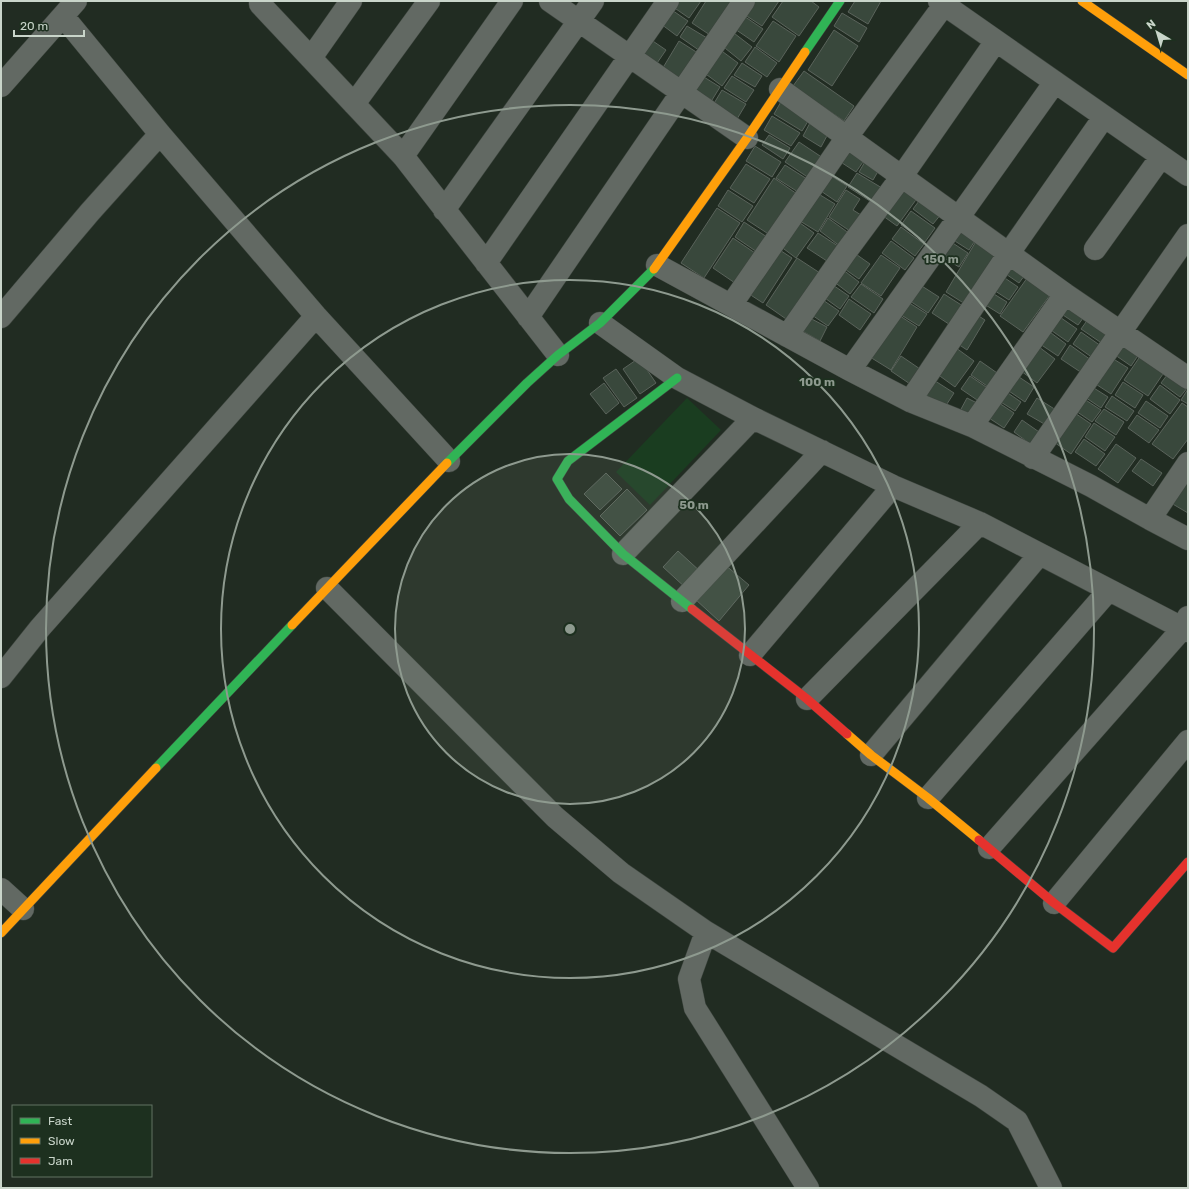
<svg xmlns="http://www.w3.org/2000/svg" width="1189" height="1189" viewBox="0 0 1189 1189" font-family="Rubik,sans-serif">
	<rect width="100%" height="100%" fill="#212c22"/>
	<path fill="#1a3d20" d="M687 398 721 430 650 505 616 472Z"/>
	<path fill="#39483c" stroke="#5a635b" d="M667 1H701L689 18 666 2Z
		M706 1H737L713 37 692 23Z
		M750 1H779L762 26 742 13Z
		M783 1H811L819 7 799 36 772 17Z
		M855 1H881L868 24 848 12Z
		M663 4 688 21 677 36 653 18Z
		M842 13 867 28 859 42 834 26Z
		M741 14 763 29 754 42 732 27Z
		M773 21 796 36 779 62 756 46Z
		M687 26 712 41 703 53 680 37Z
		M730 30 752 47 741 61 720 44Z
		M834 30 858 46 832 86 808 70Z
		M644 35 666 50 655 66 633 51Z
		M679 41 701 55 683 85 661 71Z
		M755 47 777 63 767 77 745 62Z
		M719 49 738 63 722 86 703 72Z
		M742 63 762 76 755 87 734 75Z
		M804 71 854 106 844 121 793 86Z
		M699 74 720 87 712 100 691 88Z
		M732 76 754 90 746 102 724 88Z
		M722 90 746 104 737 119 713 105Z
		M782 100 810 118 802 131 774 114Z
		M772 116 800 133 791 146 764 130Z
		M811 121 829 132 821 147 803 136Z
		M769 135 790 148 783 159 762 145Z
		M799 142 823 158 809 178 785 162Z
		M845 145 865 159 856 172 836 159Z
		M755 146 781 162 772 177 746 161Z
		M866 160 880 168 873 180 859 172Z
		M746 164 770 179 754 203 730 188Z
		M785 165 807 179 798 192 776 178Z
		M825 172 847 186 837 202 815 187Z
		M857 173 882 188 873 203 848 187Z
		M774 178 797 194 770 235 747 220Z
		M900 184 918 197 897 226 879 213Z
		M728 190 753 206 742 222 718 206Z
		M812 190 835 204 818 232 795 218Z
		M846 190 860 199 853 210 861 215 850 231 829 217Z
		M922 197 942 213 933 224 913 209Z
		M717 208 740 223 704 278 681 263Z
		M911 211 935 228 925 242 901 225Z
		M793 218 814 233 796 258 776 243Z
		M828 218 850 234 841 247 820 231Z
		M744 222 767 237 757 252 735 237Z
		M954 225 976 239 969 250 947 236Z
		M901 227 924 244 915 256 892 239Z
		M818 233 841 248 830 263 807 248Z
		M733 238 755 253 735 283 713 268Z
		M945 238 968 253 959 267 936 253Z
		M978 238 1003 252 970 307 946 292Z
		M891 241 914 258 905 270 882 253Z
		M772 245 792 258 763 303 743 290Z
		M850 250 870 264 859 279 839 265Z
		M881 255 900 268 881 296 861 283Z
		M1004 257 1027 272 1019 283 997 268Z
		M797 258 820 273 789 321 766 305Z
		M838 266 859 282 850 294 829 278Z
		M996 272 1018 287 1009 300 986 285Z
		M1030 274 1053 291 1023 332 1000 316Z
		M827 281 849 296 840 309 818 293Z
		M914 281 939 297 928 313 904 297Z
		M861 284 883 299 874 313 851 297Z
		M984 288 1007 302 1000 314 976 299Z
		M944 294 985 320 967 350 955 342 961 332 932 313Z
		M817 296 839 311 828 326 806 311Z
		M849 299 871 314 860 330 839 315Z
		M1065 299 1086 314 1078 325 1057 311Z
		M906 301 927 314 919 326 898 313Z
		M1054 313 1077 329 1068 342 1045 326Z
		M897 314 917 327 891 370 870 357Z
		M804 315 827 327 820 341 797 328Z
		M1091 315 1113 330 1103 344 1081 329Z
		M1043 327 1066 344 1058 356 1034 340Z
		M1081 332 1101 346 1093 358 1073 344Z
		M1118 336 1141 351 1131 366 1108 350Z
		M1035 344 1055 359 1037 383 1017 368Z
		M952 345 974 361 955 387 933 371Z
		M1070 345 1091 360 1082 373 1061 359Z
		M1143 352 1167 368 1148 396 1124 380Z
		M1107 355 1128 368 1111 394 1091 381Z
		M901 356 923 371 913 386 891 371Z
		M639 358 656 383 640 394 623 369Z
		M980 361 1000 375 990 388 971 375Z
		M616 369 637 398 624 407 603 378Z
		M1170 371 1188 387 1180 397 1161 383Z
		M1013 373 1034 387 1025 402 1003 387Z
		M970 376 989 389 980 402 961 389Z
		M929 377 954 393 945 407 920 391Z
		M1123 382 1143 395 1135 408 1115 395Z
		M604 383 619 403 606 414 590 394Z
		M1086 383 1108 397 1101 408 1079 393Z
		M1160 385 1180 400 1170 414 1150 399Z
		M1002 389 1021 402 1015 411 996 399Z
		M1188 389V404L1181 400Z
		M1078 395 1101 410 1092 422 1070 407Z
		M1112 396 1134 411 1127 421 1105 407Z
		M967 398 979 404 971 417 960 411Z
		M1037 398 1056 410 1046 425 1027 414Z
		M993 399 1014 413 1004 428 983 414Z
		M1146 401 1168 416 1160 428 1138 413Z
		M1182 403 1188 407V439L1173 459 1152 444Z
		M1069 409 1091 424 1071 454 1048 438Z
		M1104 409 1124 422 1116 435 1095 421Z
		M1137 415 1159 430 1149 443 1128 428Z
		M1022 420 1042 434 1033 446 1014 432Z
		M1094 423 1115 437 1105 451 1085 437Z
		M1084 439 1105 454 1096 466 1075 452Z
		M1116 444 1136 458 1118 483 1098 469Z
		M1141 459 1162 473 1153 486 1132 471Z
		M606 473 622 489 600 510 584 494Z
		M1188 476V513L1171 503Z
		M627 489 647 510 620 536 600 516Z
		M678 551 702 573 687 589 663 567Z
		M724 564 749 585 719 621 695 599Z"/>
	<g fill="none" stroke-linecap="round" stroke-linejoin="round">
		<defs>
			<path id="street" d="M260 1V4L403 156 558 355
				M550 1 747 138
				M939 1 1188 175
				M63 16 160 134 316 316 449 461
				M311 58 351 1
				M1 86 76 1
				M780 89 1065 294 1188 378
				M354 104 429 1
				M403 156 512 1
				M444 210 593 1
				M1095 249 1161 157
				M486 263 668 1
				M657 265 850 370 910 401 972 426 1091 486 1150 519 1188 539
				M731 305 847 137 944 5
				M1 317 90 212 160 134
				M528 317 744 1
				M600 323 677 378 753 418 893 486 980 523 1188 631
				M787 336 845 253 902 176 996 41
				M850 370 1055 82
				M910 401 1009 253 1104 117
				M972 426 1065 294
				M1033 458 1188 235
				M1150 519 1188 463
				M623 554 753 418
				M327 588 555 817 621 873 706 932 981 1096 1017 1121 1051 1188
				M682 601 822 451
				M750 655 893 486
				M1 677 40 628 316 316
				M807 699 980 523
				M871 755 1039 555
				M928 798 1109 590
				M989 848 1183 628 1188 617
				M1 889 23 909
				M1054 903 1188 741
				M706 932 689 979 695 1008 808 1188"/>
			<path id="fast" d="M805 52 840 1
				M677 378 568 461 557 479 569 499 623 554 692 609
				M447 463 527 383 558 355 600 323 654 269
				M156 768 292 625"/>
			<path id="slow" d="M1082 1 1188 75
				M654 269 747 138 805 52
				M292 625 447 463
				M847 734 871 755 928 798 979 840
				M1 933 156 768"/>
			<path id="jam" d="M692 609 807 699 847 734
				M979 840 1054 903 1113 948 1188 862"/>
		</defs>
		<use href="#street" stroke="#3d453e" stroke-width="23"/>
		<use href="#fast" stroke="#3d453e" stroke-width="10"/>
		<use href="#slow" stroke="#3d453e" stroke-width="10"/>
		<use href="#jam" stroke="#3d453e" stroke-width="10"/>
		<use href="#street" stroke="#626963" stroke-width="22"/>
		<use href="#fast" stroke="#30b455" stroke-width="9"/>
		<use href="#slow" stroke="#ff9f0a" stroke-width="9"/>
		<use href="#jam" stroke="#e5322d" stroke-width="9"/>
	</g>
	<circle cx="570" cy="629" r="175" fill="#8e9a8f" fill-opacity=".12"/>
	<g fill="none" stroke="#8e9a8f" stroke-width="2">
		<circle cx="570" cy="629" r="175"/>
		<circle cx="570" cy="629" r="349"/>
		<circle cx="570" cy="629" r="524"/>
	</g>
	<circle cx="570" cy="629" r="6" fill="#8e9a8f" stroke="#1d301f" stroke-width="2"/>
	<g font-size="12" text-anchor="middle" font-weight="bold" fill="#8e9a8f" stroke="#1d301f" stroke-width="3.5" stroke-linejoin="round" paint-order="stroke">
		<text x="941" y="263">150 m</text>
		<text x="817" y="386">100 m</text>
		<text x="694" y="509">50 m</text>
	</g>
	<rect width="1189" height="1189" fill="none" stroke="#c9d5ca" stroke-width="4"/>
	<rect x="12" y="1105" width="140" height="72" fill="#1d301f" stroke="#627263"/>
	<rect x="20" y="1118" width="20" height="6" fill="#30b455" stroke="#627263"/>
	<text x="48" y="1125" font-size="12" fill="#c9d5ca">Fast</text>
	<rect x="20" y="1138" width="20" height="6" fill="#ff9f0a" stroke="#627263"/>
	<text x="48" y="1145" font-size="12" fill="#c9d5ca">Slow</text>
	<rect x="20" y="1158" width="20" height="6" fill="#e5322d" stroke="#627263"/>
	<text x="48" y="1165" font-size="12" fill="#c9d5ca">Jam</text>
	<g transform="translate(1157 32) rotate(322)" stroke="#1d301f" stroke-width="3" paint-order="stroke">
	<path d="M0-3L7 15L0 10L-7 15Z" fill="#c9d5ca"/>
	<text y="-6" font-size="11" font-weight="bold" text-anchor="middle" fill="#c9d5ca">N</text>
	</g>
	<path d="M14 30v6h70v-6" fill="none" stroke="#c9d5ca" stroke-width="2"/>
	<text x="20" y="30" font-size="12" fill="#c9d5ca" stroke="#1d301f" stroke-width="3" paint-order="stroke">20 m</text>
</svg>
